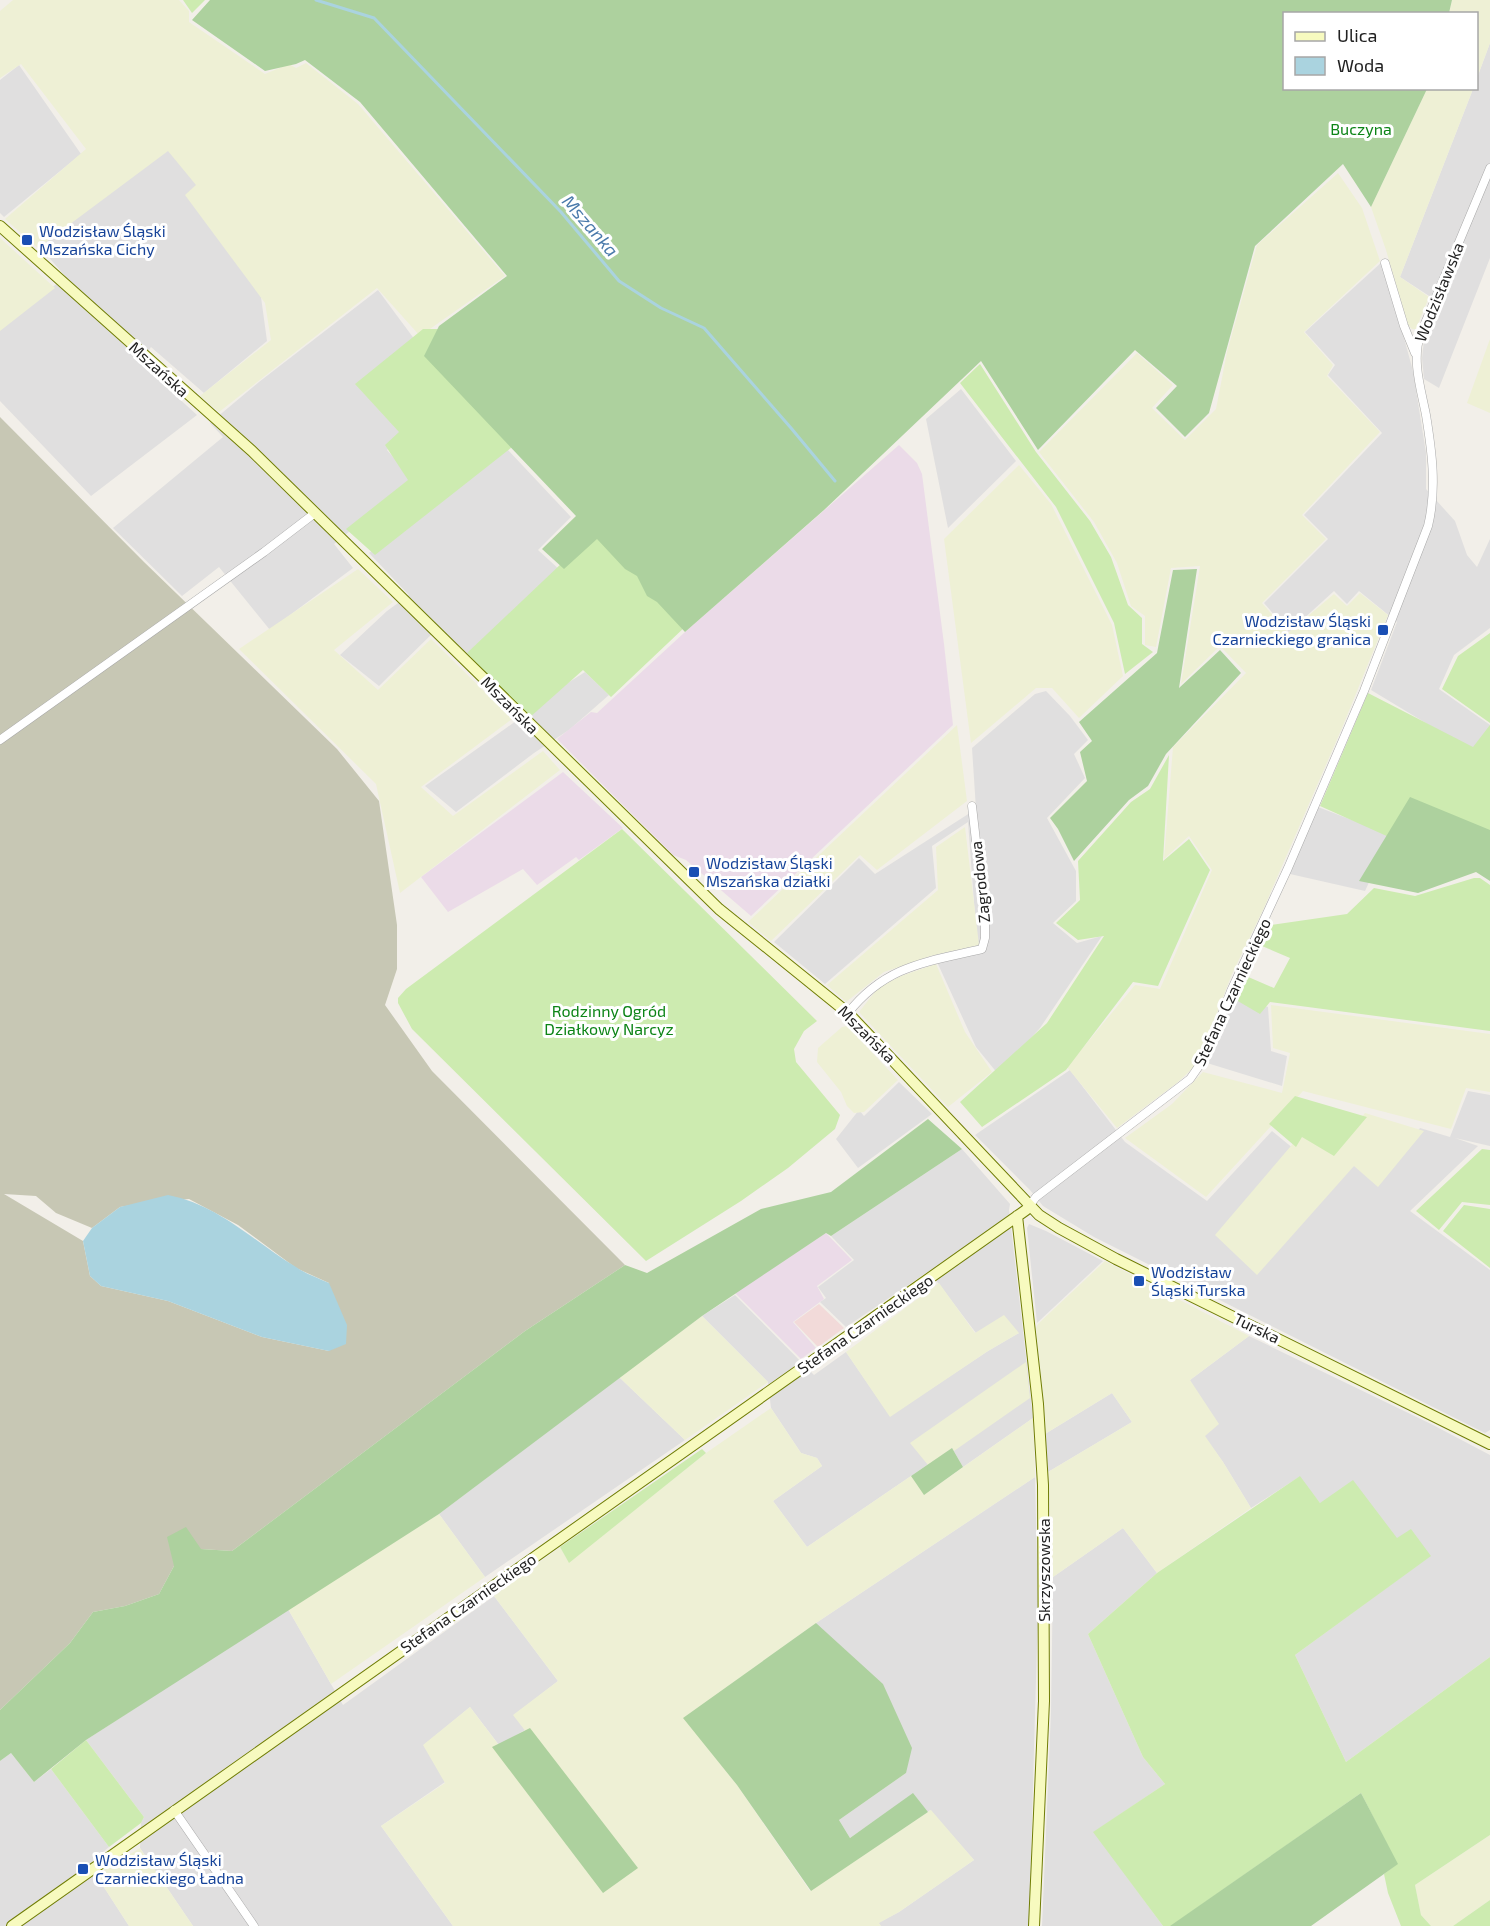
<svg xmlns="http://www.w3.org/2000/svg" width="1490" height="1926" viewBox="0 0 1490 1926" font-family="'Exo 2',sans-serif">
	<rect width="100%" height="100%" fill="#f2efe9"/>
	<path fill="#e0dfdf" d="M1490 43V258L1439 388 1424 379 1422 358 1424 340 1440 303 1400 277 1473 89 1476 88 1477 78Z
		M19 65 81 154 4 217 0 213V80Z
		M168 146 201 185 261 297 267 341 204 393 151 347 140 363 197 415 91 496 0 401V326L66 277 38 245Z
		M1383 261 1413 371 1426 453V489L1455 521 1467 555 1477 567 1490 539V628L1454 655 1439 689 1490 725V731L1474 752 1371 690 1397 622 1359 591 1347 604 1334 591 1289 632 1264 603 1328 539 1304 515 1382 433 1328 375 1335 365 1305 332Z
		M378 290 415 340 404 434 387 450 413 480 334 544 353 568 270 630 219 567 182 596 113 528 223 437 210 423 259 382Z
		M961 389 1016 461 948 528 926 419Z
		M507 449 571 517 538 550 561 571 470 656 439 627 379 686 340 655 387 611 409 595 369 553Z
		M585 672 609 695 569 730 534 753 456 812 425 786 530 711 541 700Z
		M1046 691 1070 716 1088 740 1074 754 1085 778 1047 818 1076 871V901L1053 923 1077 943 1102 936 1040 1028 998 1074 976 1047 932 951 977 942 968 822 932 846 936 888 825 984 774 942 859 858 875 874 976 809 972 748 1035 694Z
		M1318 807 1391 835 1365 891 1290 874Z
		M1235 995 1268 1007 1271 1051 1287 1056 1282 1086 1207 1063Z
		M1070 1070 1125 1142 1207 1201 1272 1131 1294 1149 1355 1163 1378 1183 1420 1128 1450 1137 1468 1091 1490 1095V1146L1455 1138 1478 1146 1410 1211 1490 1270V1430L1485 1433 1435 1408 1094 1237 1043 1206 1030 1190 975 1135Z
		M899 1082 932 1114 858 1168 836 1139 859 1110 864 1116Z
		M962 1149 1010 1204 1009 1210 1033 1418 963 1467 952 1448 807 1547 773 1501 822 1466 817 1458 801 1453 771 1408 768 1382 702 1316 735 1295 814 1375 846 1352 890 1416 988 1351 1019 1333H976L929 1271 846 1327 820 1302 826 1298 818 1287 854 1260 831 1236Z
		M1029 1224 1046 1231 1103 1261 1037 1323 1027 1228Z
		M1249 1336 1431 1424 1490 1455V1657L1346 1762 1295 1655 1430 1556 1320 1503 1299 1477 1251 1508 1223 1462 1204 1436 1190 1380Z
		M619 1377 685 1440 485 1577 439 1514Z
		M1112 1393 1132 1422 1048 1472 1045 1434Z
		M1035 1477 1038 1609 1029 1926H881L878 1923 899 1912 974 1860 930 1810 928 1812 913 1794 850 1838 839 1820 906 1773 816 1623Z
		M1123 1528 1157 1573 1088 1634 1143 1757 1165 1784 1094 1832 1163 1926H1042L1051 1712 1053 1577Z
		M494 1596 558 1681 514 1715 525 1730 499 1745 470 1707 424 1745 445 1782 381 1826 453 1926H193L140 1848 141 1823 144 1817 86 1740 288 1609 343 1705Z
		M11 1753 34 1782 51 1769 109 1847 89 1864 129 1926H0V1761Z"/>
	<path fill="#f2dad9" d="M819 1304 844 1328 818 1347 794 1322Z"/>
	<path fill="#ebdbe8" d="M899 445 917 463 922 474 944 644 953 725 751 916 686 860 673 855 557 739 591 712 597 713 685 632Z
		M563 772 623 828 579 860 576 857 537 885 523 869 448 912 421 877Z
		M826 1233 852 1260 817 1286 824 1299 793 1322 816 1348 801 1359 735 1293Z"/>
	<path fill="#c7c7b4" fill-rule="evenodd" d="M0 417 144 562 337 749 379 801 397 925V969L385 1005 432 1071 625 1265 525 1331 232 1551 201 1549 174 1566 159 1594 125 1606 93 1612 70 1643 0 1710ZM4 1194 36 1196 56 1213 92 1228 120 1207 138 1204 189 1199 238 1225 296 1268 329 1283V1351L262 1337 168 1301 101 1286 90 1276 83 1241Z"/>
	<path fill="#eef0d5" d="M13 0H179L189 11V22L265 74 289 64 296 68 306 63 358 104 505 276 420 336 377 288 219 412 200 396 271 340 265 303 185 195 196 185 168 151 38 248 5 219 86 149 21 64 0 78V11Z
		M1452 0H1490V43L1477 78 1476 14 1449 13Z
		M1427 89H1473L1400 277 1429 297 1416 329H1412L1408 325 1386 250 1371 207Z
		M1338 173 1362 208 1380 261 1304 332 1333 365 1327 376 1380 432 1302 515 1326 539 1262 603 1288 633 1334 594 1347 606 1360 593 1388 615 1342 728 1263 910 1232 974 1203 1049 1193 1068 1178 1082 1117 1128 1067 1067 1135 985 1160 989 1212 870 1189 836 1164 859 1173 747 1246 673 1220 646 1181 684 1200 566 1171 568 1156 647 1145 645V616L1131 606 1117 563 1094 522 1039 452 1137 353 1173 385 1152 408 1185 440 1216 409 1227 352 1257 245Z
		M0 238 55 288 0 331Z
		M1490 339V413L1467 403Z
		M1019 465 1051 504 1112 625 1123 676 1079 718 1052 688H1036L971 743 944 539Z
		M358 569 393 602 334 650 378 690 431 639 512 719 421 787 453 816 543 751 560 770 400 893 376 784 239 649Z
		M957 725 967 801 877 870 860 855 771 941 748 922Z
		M965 827 979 945 930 956 884 972 846 1002 827 985 938 890 936 847Z
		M936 964 965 1032 992 1072 948 1107 859 1012 878 988 901 976Z
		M1271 1005 1490 1034V1092L1466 1088 1451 1129 1303 1091 1206 1197 1125 1138 1172 1104 1203 1072 1282 1093 1290 1053 1273 1048Z
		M847 1026 898 1080 864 1112 854 1113 847 1106 841 1092 817 1062 818 1048 842 1027Z
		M1365 1113 1424 1131 1378 1187 1354 1166 1257 1275 1215 1235 1302 1133 1333 1153Z
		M1105 1261 1249 1336 1190 1380 1219 1424 1205 1436 1223 1462 1251 1508 1157 1573 1123 1528 1053 1577 1048 1472 1132 1422 1112 1393 1045 1434 1036 1328 1038 1324Z
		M939 1283 975 1333 1004 1315 1019 1333 988 1351 890 1417 846 1352Z
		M702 1316 768 1382 685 1440 619 1377Z
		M1026 1362 1030 1398 954 1451 952 1448 928 1465 910 1443Z
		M771 1408 801 1453 817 1458 822 1466 773 1501 807 1547 911 1476 925 1494 1033 1418 1035 1477 816 1623 684 1718 737 1785 810 1891 931 1810 974 1860 899 1912 879 1923 881 1926H453L381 1826 445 1783 423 1745 470 1707 606 1887 633 1870 513 1715 558 1681 494 1596 560 1547 569 1562 706 1453Z
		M439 1514 485 1577 331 1684 288 1609Z
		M1490 1835V1900L1453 1926H1431L1421 1915 1415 1885Z
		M140 1848 193 1926H129L96 1875Z"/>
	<path fill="#cdebb0" d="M183 0H205L192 13Z
		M423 329H443L516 444 375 555 346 529 408 480 385 445 399 432 355 384Z
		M980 364 1036 452 1090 521 1111 557 1128 605 1142 618V644L1153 652 1125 674 1114 623 1056 507 960 383Z
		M597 533 687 625 611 697 583 670 529 718 467 653 563 562Z
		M1490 633V723L1442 689 1458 656Z
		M1368 693 1473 747 1490 725V832L1400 842 1320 806Z
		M1169 755 1163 861 1189 839 1210 870 1158 986 1133 982 1066 1070 982 1127 960 1102 1047 1023 1104 936 1078 940 1056 923 1080 900 1078 861 1131 802 1150 789Z
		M622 829 817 1021 804 1031 794 1049 796 1062 840 1115 835 1129 788 1168 741 1201 646 1261 412 1029 398 1003V998L406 989Z
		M1474 878H1480L1490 885V1031L1270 1002 1260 1014 1236 1000 1246 976 1274 988 1290 958 1262 946 1271 925 1347 914 1374 888 1415 896Z
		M1295 1096 1367 1117 1334 1156 1302 1137 1296 1147 1269 1124Z
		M1482 1149 1490 1150V1205L1462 1202 1439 1230 1416 1211Z
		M1464 1205 1490 1209V1268L1443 1231Z
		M702 1449 706 1453 569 1563 560 1547Z
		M1300 1476 1320 1503 1353 1480 1397 1538 1411 1529 1431 1556 1295 1655 1346 1762 1490 1657V1835L1415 1885 1421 1915 1431 1926H1401L1388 1893 1384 1874 1397 1864 1361 1793 1171 1926H1163L1093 1832 1165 1784 1143 1757 1088 1634 1157 1573Z
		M86 1740 144 1817 141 1823 109 1847 51 1769Z
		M1490 1900V1926H1453Z"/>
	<path fill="#add19e" d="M210 0H1452L1449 13 1284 14V88L1427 89 1371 207 1343 164 1255 246 1209 413 1185 437 1156 408 1177 386 1135 350 1038 450 981 361 824 510 685 632 657 602 647 596 637 576 625 569 597 539 564 569 542 549 576 516 424 356 439 326 507 276 360 102 305 60 296 64 265 71 192 20Z
		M1197 569 1179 688 1220 650 1241 673 1166 754 1148 786 1129 800 1074 861 1058 829 1050 818 1087 781 1080 752 1092 741 1079 722 1157 653 1173 570Z
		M1410 797 1490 830V881L1476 872 1418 893 1359 881Z
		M928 1119 962 1149 831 1236 826 1233 702 1316 439 1514 86 1740 34 1782 11 1753 0 1761V1710L70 1643 93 1612 125 1606 159 1594 174 1566 167 1537 186 1527 201 1549 232 1551 525 1331 625 1265 647 1273 761 1209 831 1192Z
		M952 1448 963 1467 924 1495 911 1476Z
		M816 1623 883 1684 912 1748 906 1773 839 1820 850 1838 913 1793 928 1812 811 1891 737 1785 683 1718Z
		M530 1728 638 1868 603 1893 492 1747Z
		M1361 1793 1398 1864 1311 1926H1170Z"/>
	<path fill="#aad3df" d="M168 1195C219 1205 253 1241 296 1267 306 1274 318 1278 329 1283L347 1325 346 1344 329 1351 262 1337 168 1301 101 1286 90 1276 83 1241 92 1228 120 1207Z"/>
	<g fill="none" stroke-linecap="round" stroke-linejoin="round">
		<path stroke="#aad3df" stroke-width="3" d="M316 0 374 18 561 212 619 281 661 308 704 328 791 428 835 481"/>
		<defs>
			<path id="street" d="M1385 263 1404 326 1415 353
				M0 740 264 552 315 513
				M848 1013C886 965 927 962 982 949L985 938V920L972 806
				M1029 1206 1036 1197 1190 1079 1206 1056 1231 991 1288 868 1364 691 1428 526C1437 489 1432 452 1426 415 1421 389 1411 359 1421 333L1490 168
				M174 1810 254 1926"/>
			<path id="secondary" d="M0 226 252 451 719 909 848 1013 1039 1215 1059 1228 1116 1259 1490 1444
				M1017 1216 1038 1404 1043 1485 1044 1701 1034 1926
				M12 1926 893 1304 1026 1210 1029 1206"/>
		</defs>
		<use href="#street" stroke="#a9a9a9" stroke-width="9"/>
		<use href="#secondary" stroke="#707d05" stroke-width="12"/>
		<use href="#street" stroke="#fff" stroke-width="8"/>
		<use href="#secondary" stroke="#f7fabf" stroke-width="10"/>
	</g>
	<g fill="#1a4fb4" stroke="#fff" stroke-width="2">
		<rect x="21" y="234" width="12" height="12" rx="3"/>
		<rect x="1377" y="624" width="12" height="12" rx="3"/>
		<rect x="688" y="866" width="12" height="12" rx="3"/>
		<rect x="1133" y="1275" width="12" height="12" rx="3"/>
		<rect x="77" y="1863" width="12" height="12" rx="3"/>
	</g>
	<g text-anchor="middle" stroke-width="6" stroke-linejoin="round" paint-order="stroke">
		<g font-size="16" fill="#0c8416" stroke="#fff">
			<text x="1361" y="135">Buczyna</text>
			<text x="609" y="1017">Rodzinny Ogród<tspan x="609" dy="18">Działkowy Narcyz</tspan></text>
		</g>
		<g font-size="16" fill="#164399" stroke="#fff" text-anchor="start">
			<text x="39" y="237">Wodzisław Śląski<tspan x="39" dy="18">Mszańska Cichy</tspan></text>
			<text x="1371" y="627" text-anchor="end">Wodzisław Śląski<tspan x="1371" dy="18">Czarnieckiego granica</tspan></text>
			<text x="706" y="869">Wodzisław Śląski<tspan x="706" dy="18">Mszańska działki</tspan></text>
			<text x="1151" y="1278">Wodzisław<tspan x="1151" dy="18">Śląski Turska</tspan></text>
			<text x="95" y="1866">Wodzisław Śląski<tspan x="95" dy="18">Czarnieckiego Ładna</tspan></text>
		</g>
		<g font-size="16" fill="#222" stroke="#fff">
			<text transform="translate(1439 292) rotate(-68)" y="6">Wodzisławska</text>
			<text transform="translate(159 369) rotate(42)" y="6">Mszańska</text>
			<text transform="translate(510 705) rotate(45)" y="6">Mszańska</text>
			<text transform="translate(980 882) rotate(-96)" y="6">Zagrodowa</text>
			<text transform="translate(1232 992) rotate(-65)" y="6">Stefana Czarnieckiego</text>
			<text transform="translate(867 1034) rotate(45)" y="6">Mszańska</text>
			<text transform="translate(865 1324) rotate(-35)" y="6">Stefana Czarnieckiego</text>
			<text transform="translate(1257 1328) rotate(26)" y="6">Turska</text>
			<text transform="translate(1044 1570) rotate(-90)" y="6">Skrzyszowska</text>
			<text transform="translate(468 1603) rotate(-35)" y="6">Stefana Czarnieckiego</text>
		</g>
		<g font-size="18" font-style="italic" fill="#4a7aab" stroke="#fff">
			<text transform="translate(590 226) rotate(49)" y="6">Mszanka</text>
		</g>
	</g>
	<rect x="1283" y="12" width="195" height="78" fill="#ffffff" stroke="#a7a7a7" stroke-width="1.5"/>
	<rect x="1295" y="32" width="30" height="9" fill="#f7fabf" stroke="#a7a7a7" stroke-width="1.5"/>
	<text x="1337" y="42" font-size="18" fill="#222222">Ulica</text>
	<rect x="1295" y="57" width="30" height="18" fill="#aad3df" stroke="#a7a7a7" stroke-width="1.5"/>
	<text x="1337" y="72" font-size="18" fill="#222222">Woda</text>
</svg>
